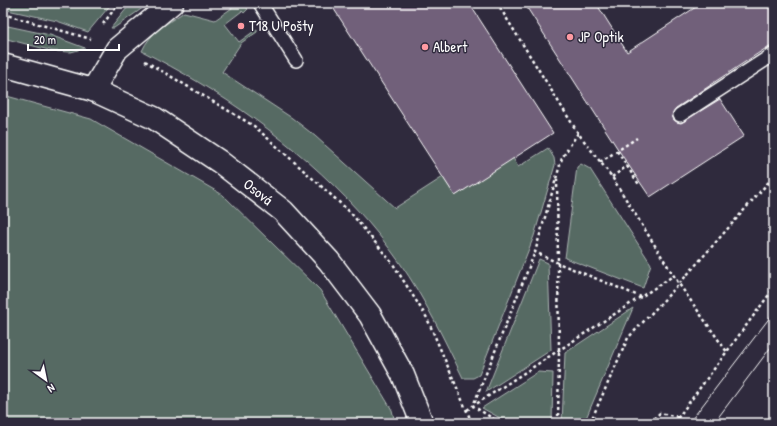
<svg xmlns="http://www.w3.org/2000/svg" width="777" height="426" viewBox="0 0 777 426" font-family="'Patrick Hand',sans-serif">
	<rect width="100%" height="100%" fill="#2f2a3d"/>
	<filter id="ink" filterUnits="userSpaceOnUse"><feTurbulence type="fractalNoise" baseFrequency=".025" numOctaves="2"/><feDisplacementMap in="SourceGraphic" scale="8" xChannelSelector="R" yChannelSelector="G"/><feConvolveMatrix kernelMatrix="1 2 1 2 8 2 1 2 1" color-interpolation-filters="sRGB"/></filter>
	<g filter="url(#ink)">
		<path fill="#576b64" stroke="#abb5b2" d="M3 3H112L88 32 57 21 3 9Z
			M131 3H150L114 28H111Z
			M239 3H242L248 9 244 13 242 11 225 24 239 42 257 29V32L241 43 222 72 292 118 315 136 395 208 443 177 455 196 513 158 518 167 548 148 554 158 555 165 534 236 479 375 473 378H463C444 339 425 299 400 263 348 189 276 129 198 82 180 71 161 61 142 51 150 32 168 23 184 12L215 20Z
			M3 25 50 35 85 48 71 52 53 51 3 38Z
			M3 95 91 119 223 195 320 290 392 410 395 423H3Z
			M581 164 590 169 651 264 643 288 565 258 577 167Z
			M539 259 548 263 551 350 486 392Z
			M633 308 584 423H562L565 353Z
			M538 372 553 373 552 423H509L482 408Z"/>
		<path fill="#71607a" stroke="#fff" d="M330 3H469L553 133 455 196Z
			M524 3H596L627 52 702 3H774V43L710 85H711L676 108 673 112 672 116 674 120 677 122 681 123 720 99 744 136 650 197 623 157Z"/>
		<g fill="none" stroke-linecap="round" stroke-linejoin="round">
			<defs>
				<path id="service" d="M260 3 296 60
					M680 115 774 54"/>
				<path id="minor" d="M93 90 117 49 172 3"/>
				<path id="tertiary" d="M3 65 93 90 154 118 220 162 283 211 329 261 370 315 403 375 422 423"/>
			</defs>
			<use href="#service" stroke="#fff" stroke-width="16"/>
			<use href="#minor" stroke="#fff" stroke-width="25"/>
			<use href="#tertiary" stroke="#fff" stroke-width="25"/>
			<path stroke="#fff" stroke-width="2.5" stroke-dasharray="3 3" stroke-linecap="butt" d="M497 3 578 133 612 177 679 284 727 352
				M3 14 91 39
				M103 24 119 3
				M145 61 254 126 350 212 393 264 427 318 472 423
				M578 133 562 158 535 252 558 263 641 297
				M617 151 640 186
				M600 162 637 138
				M612 177 627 166
				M557 179 559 351 558 423
				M467 410 673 276
				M500 423 473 406 535 252
				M590 423 628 338 679 284 774 176
				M649 423 660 413 678 417
				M674 423 774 288"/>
			<use href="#service" stroke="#2f2a3d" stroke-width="13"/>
			<use href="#minor" stroke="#2f2a3d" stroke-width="22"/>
			<use href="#tertiary" stroke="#2f2a3d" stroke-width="22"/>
			<path stroke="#fff" stroke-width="1" d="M689 423 774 312
				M714 423 774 343"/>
		</g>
	</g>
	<g fill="#ff9aa2" stroke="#2f2a3d" stroke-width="1.5">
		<circle cx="241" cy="26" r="4"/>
		<circle cx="570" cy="37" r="4"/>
		<circle cx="425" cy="47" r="4"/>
	</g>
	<g text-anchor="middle" stroke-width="3" stroke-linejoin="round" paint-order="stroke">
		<g font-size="15" fill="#fff" stroke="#2f2a3d" text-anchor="start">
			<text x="249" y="31">T18 U Pošty</text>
			<text x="578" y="42">JP Optik</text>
			<text x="433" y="52">Albert</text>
		</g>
		<g font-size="15" fill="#fff" stroke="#2f2a3d">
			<text transform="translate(258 192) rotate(38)" y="5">Osová</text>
		</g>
	</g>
	<rect width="777" height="426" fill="none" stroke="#2f2a3d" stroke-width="16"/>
	<rect x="8" y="8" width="761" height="410" fill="none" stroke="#fff" stroke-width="1.5" filter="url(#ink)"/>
	<g transform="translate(46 380) rotate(147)" stroke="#2f2a3d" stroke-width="3" paint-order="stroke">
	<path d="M0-3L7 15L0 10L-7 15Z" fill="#ffffff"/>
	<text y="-6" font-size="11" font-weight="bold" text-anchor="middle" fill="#ffffff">N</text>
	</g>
	<path d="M28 44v6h91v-6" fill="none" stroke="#ffffff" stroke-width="2"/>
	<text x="34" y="44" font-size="12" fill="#ffffff" stroke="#2f2a3d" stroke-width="3" paint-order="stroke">20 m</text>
</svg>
